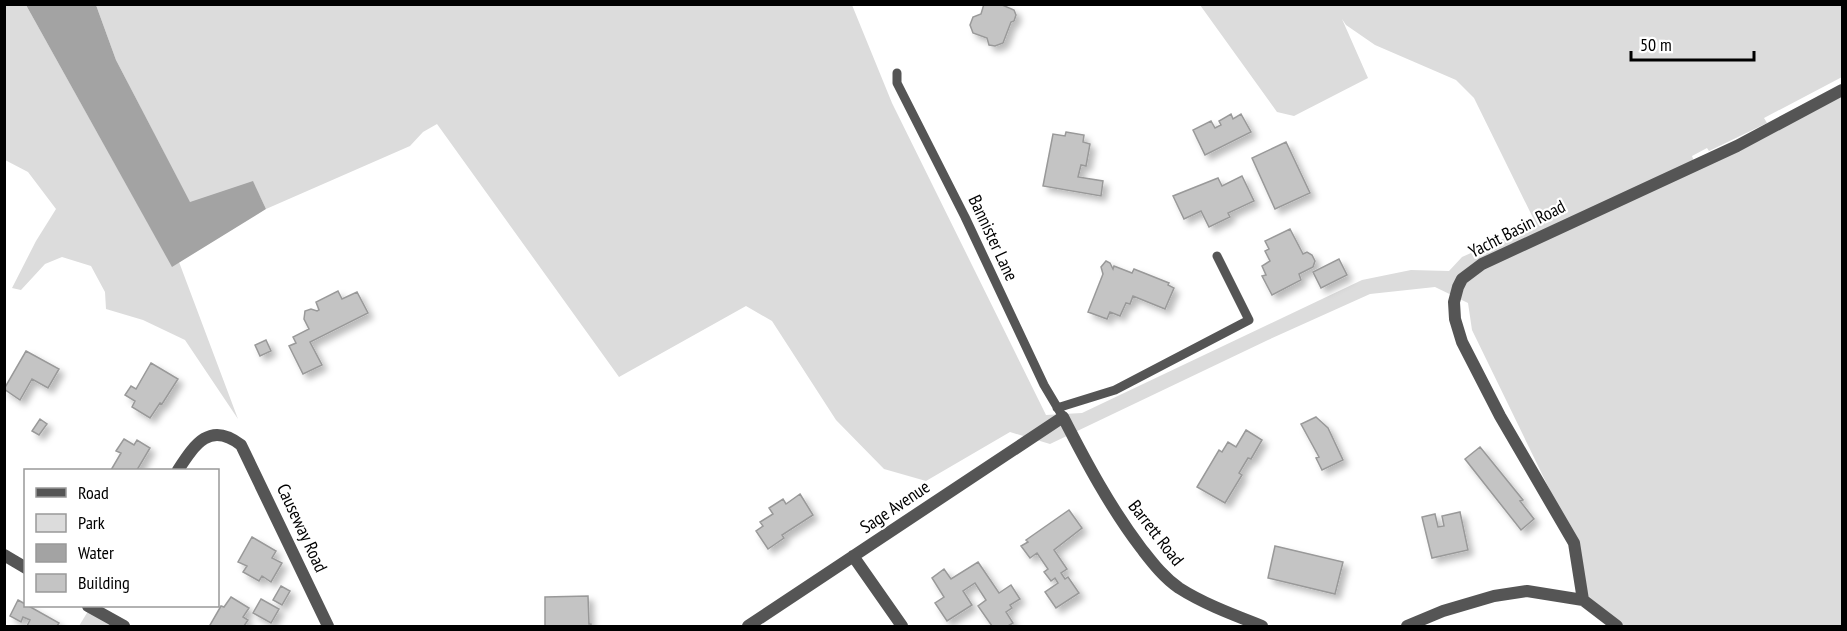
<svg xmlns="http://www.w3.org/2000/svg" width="1847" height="631" viewBox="0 0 1847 631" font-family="'PT Sans Narrow',sans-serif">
	<defs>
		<filter id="shadow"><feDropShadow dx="5" dy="5" stdDeviation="3" flood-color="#0004"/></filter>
	</defs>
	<rect width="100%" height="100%" fill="#fff"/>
	<path fill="#dcdcdc" d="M4 5H26L172 266 179 262 238 419 185 340 143 320 106 309 105 292 91 266 62 257 45 264 21 290 12 288 36 241 56 209 28 172 5 160Z
		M96 5H852L892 103 1046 415 1082 413 1362 280 1411 270 1449 271 1462 257 1536 224 1474 98 1456 80 1375 45 1346 25 1342 19 1368 78 1294 116 1277 112 1200 5H1842V77L1764 118 1767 123 1709 151 1707 148 1692 156 1695 164 1842 90V626H1621L1583 600 1576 544 1472 330 1468 303 1435 287 1370 294 1268 340 1050 444 1010 432 926 481 884 469 836 420 772 321 746 306 619 377 437 124 423 132 410 146 266 209 253 182 190 203 116 60Z
		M90 608 120 626H79Z"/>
	<path fill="#a3a3a3" d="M26 5H96L116 60 190 202 253 181 266 209 172 267Z"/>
	<path fill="#c4c4c4" stroke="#999" stroke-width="1.5" filter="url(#shadow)" d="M984 4H1000L1014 10 1016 15 1014 21 1011 22 1003 43 995 46 989 45 987 38 973 33 970 25 973 17 981 14Z
		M1231 114 1233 119 1241 114 1251 132 1205 155 1193 130 1211 121 1215 128 1221 125 1219 121Z
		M1066 132 1084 135 1083 142 1090 144 1086 166 1081 165 1078 177 1103 181 1101 196 1043 186 1053 134 1065 136Z
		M1286 142 1310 193 1275 209 1252 158Z
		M1242 176 1254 201 1228 213 1230 217 1209 227 1201 211 1184 219 1173 196 1218 178 1222 186Z
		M1290 229 1303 254 1307 252 1312 255 1315 261 1313 267 1299 274 1301 280 1272 295 1262 276 1266 275 1262 266 1270 261 1265 251 1269 249 1265 241Z
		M1339 259 1347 275 1321 288 1313 272Z
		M1106 261 1110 263 1113 269 1114 266 1132 273 1134 269 1169 283 1168 285 1174 288 1165 309 1133 296 1130 304 1126 303 1120 316 1110 312 1107 319 1088 312 1103 274 1101 267Z
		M338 291 342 299 357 292 368 313 310 342 322 365 303 374 289 346 296 343 293 337 309 329 304 319 305 311 311 309 317 311 319 310 316 302Z
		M266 340 271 351 260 356 255 345Z
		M26 351 59 369 48 388 32 379 20 400 4 389Z
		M151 363 178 379 162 404 160 403 150 418 132 407 135 401 125 395 131 386 136 389Z
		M1316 417 1328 428 1343 460 1322 470 1316 458 1319 457 1301 424Z
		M40 419 47 424 39 435 32 431Z
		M1246 430 1262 440 1251 459 1248 458 1239 473 1242 475 1225 503 1197 487 1219 450 1222 452 1228 442 1236 447Z
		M124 439 134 445 137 440 150 448 137 470H111L121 453 116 451Z
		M1480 447 1523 500 1520 501 1534 519 1521 530 1465 459Z
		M800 494 813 515 782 535 784 538 768 549 756 531 763 526 760 522 773 514 769 508 783 499 786 504Z
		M1069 510 1082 528 1054 550 1067 569 1061 573 1065 579 1068 577 1079 593 1056 608 1045 592 1058 583 1055 578 1051 581 1044 572 1048 569 1037 553 1030 558 1021 546 1028 542 1026 540Z
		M1460 512 1468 550 1432 558 1422 517 1435 514 1438 527 1444 526 1442 516Z
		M252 537 276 551 272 558 282 563 271 582 262 576 259 581 243 572 247 566 238 562Z
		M1275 546 1343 562 1335 594 1268 578Z
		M978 562 999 593 1011 585 1020 599 1010 605 1012 608 1006 612 1013 623 1008 626H992L978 606 986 600 975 583 963 591 972 605 947 621 935 603 944 597 932 578 944 569 951 579Z
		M281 586 290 591 282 605 273 600Z
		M588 596 589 624H591V626H545V597Z
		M231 597 249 608 243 617 248 620 244 626H213L210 625 221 606 224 607Z
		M261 599 279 609 271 623 253 613Z
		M18 600 59 623 57 626H27L30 620 23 617 21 622 10 616Z"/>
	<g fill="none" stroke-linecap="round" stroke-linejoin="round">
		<path stroke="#555" stroke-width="9" d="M897 73V83L965 217 1044 385 1063 417
			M1057 408 1115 390 1249 320 1217 256"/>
		<path stroke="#555" stroke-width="12" d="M178 470C195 444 210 421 241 445L328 626
			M4 555 26 568
			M853 556 902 626
			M1583 600 1574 543 1500 416 1462 342 1455 319 1454 302 1458 287 1462 279 1482 264 1737 146 1842 90
			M88 606 124 626
			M748 626 1063 417C1086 462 1110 507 1141 548 1152 562 1163 577 1179 588 1204 604 1234 615 1262 626
			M1407 626 1443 611 1494 596 1527 591 1583 600 1617 626"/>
	</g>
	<g text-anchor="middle" stroke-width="4.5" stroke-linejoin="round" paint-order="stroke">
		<g font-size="18" fill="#000" stroke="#fff">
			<text transform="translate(1517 229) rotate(-27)" y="6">Yacht Basin Road</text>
			<text transform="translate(993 238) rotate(65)" y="6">Bannister Lane</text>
			<text transform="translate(895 507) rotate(-34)" y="6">Sage Avenue</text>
			<text transform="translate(302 528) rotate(65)" y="6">Causeway Road</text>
			<text transform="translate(1156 533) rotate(52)" y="6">Barrett Road</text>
		</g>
	</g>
	<rect width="1847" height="631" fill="none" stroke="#000000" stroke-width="12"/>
	<rect x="24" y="469" width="195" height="138" fill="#ffffff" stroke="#999999" stroke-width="1.5"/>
	<rect x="36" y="488" width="30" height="9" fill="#555555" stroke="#999999" stroke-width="1.5"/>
	<text x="78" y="499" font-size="18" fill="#000000">Road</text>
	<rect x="36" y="514" width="30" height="18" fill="#dcdcdc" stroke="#999999" stroke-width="1.5"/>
	<text x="78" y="529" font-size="18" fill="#000000">Park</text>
	<rect x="36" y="544" width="30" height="18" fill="#a3a3a3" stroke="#999999" stroke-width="1.5"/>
	<text x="78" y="559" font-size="18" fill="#000000">Water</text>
	<rect x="36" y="574" width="30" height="18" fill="#c4c4c4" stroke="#999999" stroke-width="1.5"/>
	<text x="78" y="589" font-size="18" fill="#000000">Building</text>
	<path d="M1631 51v9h123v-9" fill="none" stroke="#000000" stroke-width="3"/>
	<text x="1640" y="51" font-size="18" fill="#000000" stroke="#ffffff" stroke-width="4.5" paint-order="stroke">50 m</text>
</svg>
